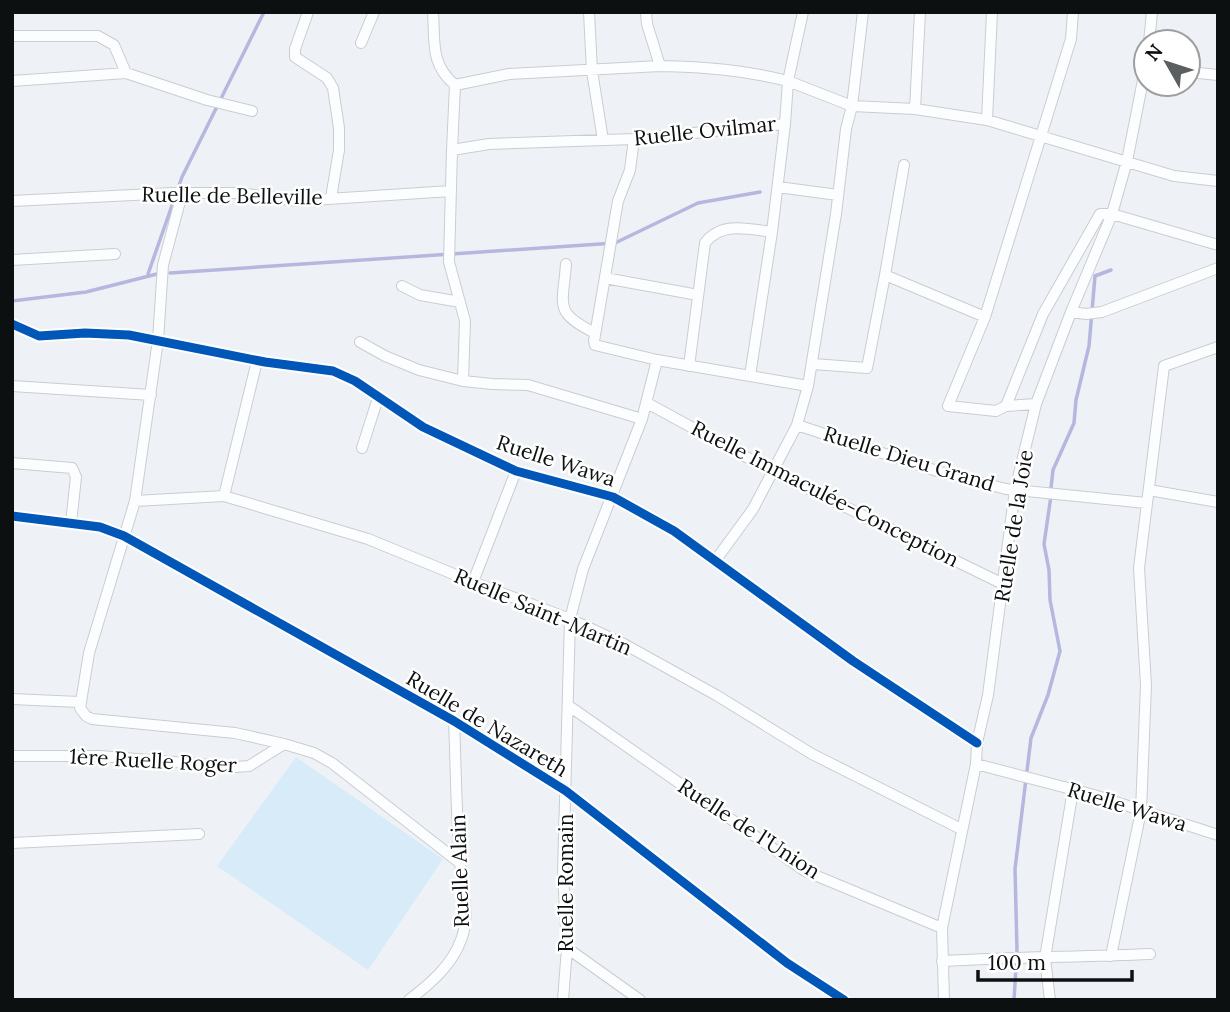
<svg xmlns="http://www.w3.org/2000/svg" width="1230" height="1012" viewBox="0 0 1230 1012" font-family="Lora,serif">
	<rect width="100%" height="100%" fill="#eef2f6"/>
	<path fill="#d8ebf8" d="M296 757 443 859 368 970 217 866Z"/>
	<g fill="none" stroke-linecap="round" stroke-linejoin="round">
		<path stroke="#b6b7de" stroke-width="3.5" d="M170 273 615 243 698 203 760 192
			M148 274 182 177 264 12
			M12 301 86 292 157 274
			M1051 488 1053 470 1074 423 1076 400 1089 346 1095 276 1111 270
			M1014 1000 1017 951 1015 869 1031 738 1048 695 1060 651 1050 600 1049 570 1044 544 1051 496"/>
		<defs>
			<path id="minor" d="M308 12 295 49V57L327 78 333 88 339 128V150L331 198
				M433 12C435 42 430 64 455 85L452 150 489 144 634 139 785 124 788 81 852 106 915 109 987 120 1174 176 1218 181
				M589 12 592 71 603 140
				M646 12 647 24 660 66C706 67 744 70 788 81L803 12
				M12 36H98L114 45 126 73
				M1149 42 1152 12
				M361 43 374 12
				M1188 72 1218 75
				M12 81 126 73 207 100 252 111
				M455 85 509 74 660 66
				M915 109 920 12
				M987 120 992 12
				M634 139 630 170 618 201 594 341 595 345 657 360 808 386
				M452 150 449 262 465 321 463 381
				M778 187 838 195
				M182 194 163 265 158 340 135 501 89 653 80 708 86 716 92 719 235 733 284 744
				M12 201 173 193H240L297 201 451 191
				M12 260 115 254
				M566 264C563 306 553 312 595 333
				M885 275 904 165
				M605 278 698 295
				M402 286 420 295 460 302
				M1071 312 1086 314 1102 312 1218 268
				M12 324 39 336 85 333 129 335 265 362 333 371 355 381 423 427 516 471 613 497 674 531 853 661 977 743
				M360 342 385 356 419 370 463 381 492 384 528 385 642 419
				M813 364 867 368 885 275 985 317
				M689 366 705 243C721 221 749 229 772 232
				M750 376 772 232 785 124
				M12 386 151 395
				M647 403 772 471 1003 584
				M1036 404 1006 406 996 411 948 406 985 317 1071 39 1073 12
				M1006 406 1043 314 1100 214H1112L1218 245
				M797 425 937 471 1006 489 1146 503
				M362 448 378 398
				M12 463 72 468 76 477 71 523
				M1149 490 1218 502
				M224 496 257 361
				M135 501 224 496 368 539 473 582 570 619 624 644 716 695 812 754 961 829
				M12 516 100 527 124 536 454 721 566 791 787 963 844 1000
				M715 561 753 509 797 425 808 386 836 214 846 129 852 106 863 12
				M473 582 516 471
				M12 699 79 702
				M569 706 805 871 942 928
				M12 756H100L235 767 249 766 284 744 314 753 332 763 460 863
				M976 764 1094 795 1218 835
				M12 843 199 834
				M567 948 640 1000
				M1111 956 1141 811 1146 685 1139 568 1164 366 1218 347
				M942 961C1011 957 1081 957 1150 954
				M409 1000C430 984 452 965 461 940 471 916 461 886 460 860 456 814 456 768 454 721
				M563 1000 567 948 563 873 570 619 583 569 642 419 657 360
				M944 1000 942 928 976 764 977 743 988 695 1015 490 1036 404 1071 312 1112 214 1127 161 1146 65
				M1050 1000 1045 958 1073 790"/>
		</defs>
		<use href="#minor" stroke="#cacdd0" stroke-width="12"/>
		<use href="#minor" stroke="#fcfdfe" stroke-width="10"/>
		<defs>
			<path id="cycleway" d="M12 324 39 336 85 333 129 335 265 362 333 371 355 381 423 427 516 471 613 497 674 531 853 661 977 743
				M12 516 100 527 124 536 454 721 566 791 787 963 844 1000"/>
		</defs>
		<use href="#cycleway" stroke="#fff" stroke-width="13"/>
		<use href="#cycleway" stroke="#0057b8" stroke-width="9"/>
	</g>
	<g text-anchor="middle" stroke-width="5" stroke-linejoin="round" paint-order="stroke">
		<g font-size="21" fill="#0d1011" stroke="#fff">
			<text transform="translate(705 131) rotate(-6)" y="7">Ruelle Ovilmar</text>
			<text transform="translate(232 196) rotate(1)" y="7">Ruelle de Belleville</text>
			<text transform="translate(909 459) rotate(17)" y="7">Ruelle Dieu Grand</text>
			<text transform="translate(556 461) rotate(18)" y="7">Ruelle Wawa</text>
			<text transform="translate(825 494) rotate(27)" y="7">Ruelle Immaculée-Conception</text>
			<text transform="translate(1014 526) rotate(-81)" y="7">Ruelle de la Joie</text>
			<text transform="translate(543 612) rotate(23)" y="7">Ruelle Saint-Martin</text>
			<text transform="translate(487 724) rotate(31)" y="7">Ruelle de Nazareth</text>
			<text transform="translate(153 761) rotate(3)" y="7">1ère Ruelle Roger</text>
			<text transform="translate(1127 807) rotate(17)" y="7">Ruelle Wawa</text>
			<text transform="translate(749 829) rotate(33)" y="7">Ruelle de l'Union</text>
			<text transform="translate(460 871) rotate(-92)" y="7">Ruelle Alain</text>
			<text transform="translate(566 883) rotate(-90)" y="7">Ruelle Romain</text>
		</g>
	</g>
	<rect width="1230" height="1012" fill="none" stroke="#0d1011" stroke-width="28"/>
	<g transform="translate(1167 63) rotate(309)"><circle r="33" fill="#ffffff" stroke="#9e9fa0" stroke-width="2"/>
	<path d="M0-5L12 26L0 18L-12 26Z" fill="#5c5f61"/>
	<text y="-10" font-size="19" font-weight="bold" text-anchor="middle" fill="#0d1011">N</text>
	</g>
	<path d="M978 970v10h154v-10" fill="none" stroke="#0d1011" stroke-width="3.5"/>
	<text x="988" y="970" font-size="21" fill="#0d1011" stroke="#ffffff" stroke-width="5" paint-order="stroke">100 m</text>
</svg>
